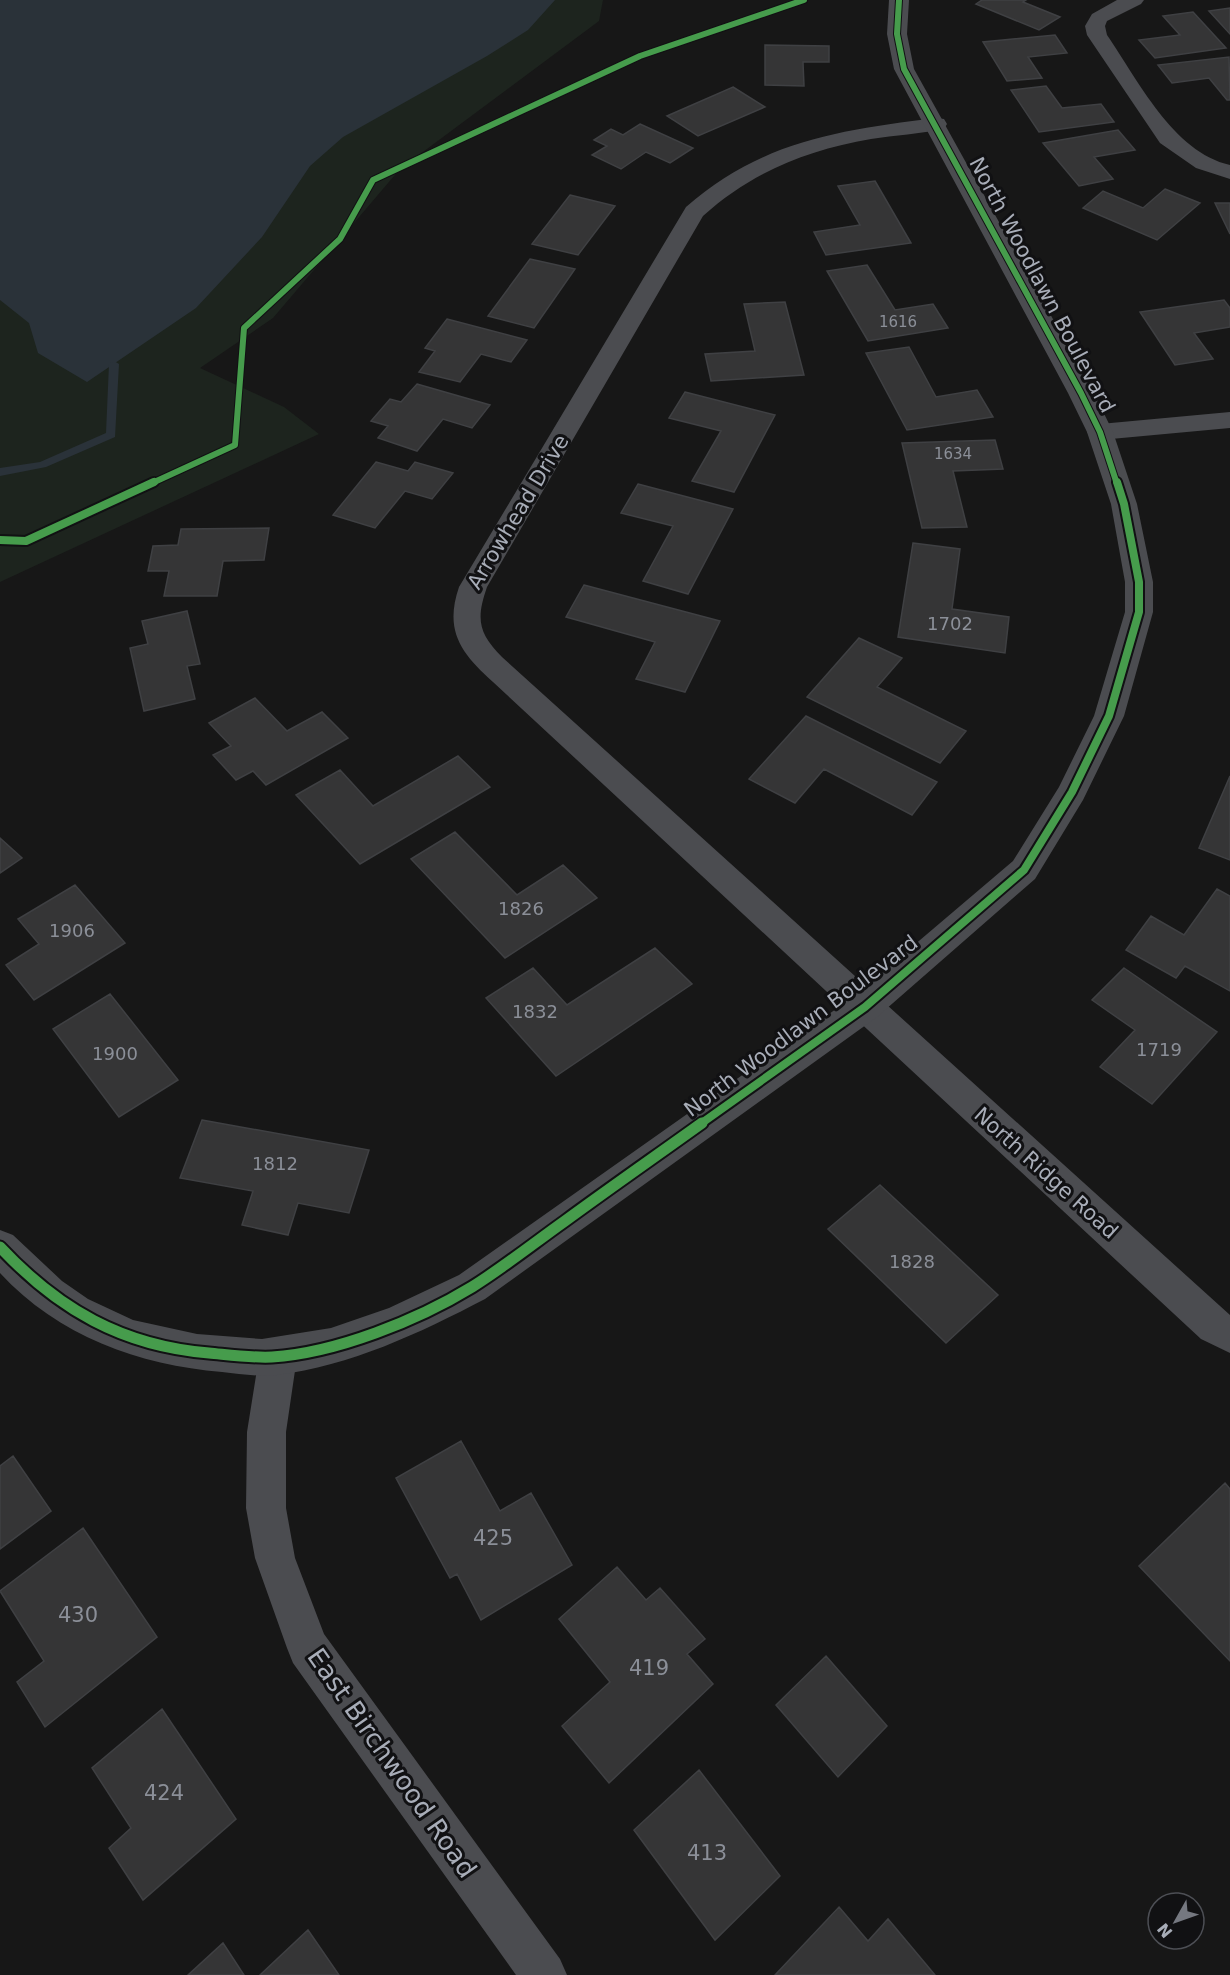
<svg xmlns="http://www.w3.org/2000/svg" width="1230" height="1975" viewBox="0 0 1230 1975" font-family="'DejaVu Sans',sans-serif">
	<rect width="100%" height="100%" fill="#171717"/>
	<path fill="#1d241e" d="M0 0H603L599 21 400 169 273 318 200 368 284 407 319 434 0 582Z"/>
	<path fill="#2a3239" d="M0 0H555L528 30 487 56 343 137 310 166 262 237 196 308 87 382 38 353 29 323 0 300Z"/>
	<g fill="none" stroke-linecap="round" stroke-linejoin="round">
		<path fill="#2a3239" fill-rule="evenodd" d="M114 361 119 364 115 437 46 467 0 476V468L40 462 106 433 109 364Z"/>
	</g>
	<path fill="#353536" stroke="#3f4043" stroke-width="1.5" d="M982 0H1026L1023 2 1060 17 1039 30 976 4Z
		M1230 8V34L1209 11Z
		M1193 12 1226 48 1155 58 1139 40 1180 35 1163 16Z
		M1055 35 1067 53 1028 57 1042 78 1007 81 983 42Z
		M765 45 829 46V62H803L804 86 765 85Z
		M1229 57 1230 100H1227L1209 78 1172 83 1158 65Z
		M1046 86 1062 108 1101 104 1114 122 1039 132 1011 90Z
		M733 87 765 107 698 136 667 116Z
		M640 124 693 148 670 163 646 152 621 169 592 155 607 146 594 140 611 129 623 135Z
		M1118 130 1135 150 1094 157 1113 179 1079 186 1043 143Z
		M875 181 911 243 826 255 814 232 860 225 838 186Z
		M1165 189 1200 203 1157 240 1083 208 1103 191 1143 208Z
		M570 195 615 206 578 255 532 244Z
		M1215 203H1230V234Z
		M530 259 575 269 534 328 488 316Z
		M867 265 895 310 933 304 948 328 868 341 827 271Z
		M1224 300 1230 308V327L1194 333 1213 359 1175 365 1140 312Z
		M785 302 804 375 711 381 705 354 755 351 744 304Z
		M447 319 527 340 511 362 481 354 460 382 419 372 435 351 425 348Z
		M909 347 936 397 977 390 993 417 907 430 866 353Z
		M417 384 490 405 472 428 443 419 417 451 378 438 388 426 371 421 390 399 401 402Z
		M685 392 775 415 734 492 692 481 721 431 669 418Z
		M995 440 1003 469 953 471 967 527 922 528 902 443Z
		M376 462 408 471 415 462 453 473 432 499 405 491 375 528 333 515Z
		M638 484 733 509 688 594 643 581 673 526 621 513Z
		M269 528 264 560 223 561 217 596H164L169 571H148L153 546 178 545 181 529Z
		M913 543 960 549 952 609 1009 617 1005 653 898 637Z
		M584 585 720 621 685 692 636 679 655 642 566 617Z
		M187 611 200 664 187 666 195 699 144 711 130 648 148 644 142 621Z
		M859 638 902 658 877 687 966 731 940 763 807 697Z
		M255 698 287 731 322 712 348 738 266 785 253 771 236 780 213 755 231 746 209 723Z
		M806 716 937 782 912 815 824 769 795 803 749 779Z
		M458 756 490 787 360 864 296 795 340 770 373 806Z
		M1230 776V860L1199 848Z
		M455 832 517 895 563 865 597 898 505 958 411 859Z
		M0 838 22 858 0 873Z
		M75 885 125 943 34 1000 6 965 39 944 18 919Z
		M1217 889 1230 896V991L1185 966 1176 978 1126 950 1151 916 1184 935Z
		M655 948 692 984 556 1076 486 998 533 968 567 1005Z
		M1124 968 1217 1032 1152 1104 1100 1067 1135 1030 1092 1000Z
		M110 994 178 1080 119 1117 53 1029Z
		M202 1120 369 1150 349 1213 298 1203 288 1235 242 1225 253 1191 180 1178Z
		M880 1185 998 1295 946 1343 828 1229Z
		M461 1441 500 1511 531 1493 572 1565 481 1620 457 1574 450 1578 396 1478Z
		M13 1456 51 1511 0 1549V1466Z
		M1225 1483 1230 1489V1661L1139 1566Z
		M83 1528 157 1637 45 1727 17 1682 44 1661 0 1591Z
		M617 1567 646 1600 660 1588 705 1639 687 1654 713 1684 609 1783 562 1726 610 1682 559 1619Z
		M826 1656 887 1726 838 1777 776 1705Z
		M162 1709 236 1819 143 1900 109 1848 131 1828 92 1768Z
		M699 1770 780 1876 715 1940 634 1830Z
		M839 1907 868 1941 888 1919 935 1975H775Z
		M308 1930 339 1975H260Z
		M223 1943 244 1975H188Z"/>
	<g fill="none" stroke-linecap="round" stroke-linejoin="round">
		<path fill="#4b4c50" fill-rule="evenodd" d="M1117 0H1144L1141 4 1107 21 1105 26 1107 35C1138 80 1173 152 1230 165V179L1196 168 1160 143 1087 35 1085 26 1092 14Z
			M936 118 944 119 947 124 944 129C920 134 895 135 871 139 807 150 752 172 703 216L487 587C476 619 478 633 502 657L1230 1315V1353L1201 1339 493 682C461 653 444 631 459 587L686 207C761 141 840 130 936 118Z
			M1230 412V428L1100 440 1091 438 1087 432 1091 426 1100 424Z
			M278 1339 291 1344 297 1357 286 1432V1508L295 1558 324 1634 560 1959 567 1975H516L293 1663 287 1648 255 1558 246 1508 247 1432 259 1357 265 1344Z"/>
		<path fill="#4b4c50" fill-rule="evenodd" d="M889 0H909L907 34 914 69 1094 393 1113 432 1137 504 1153 582V612L1124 716 1083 800 1035 879 877 1017 485 1299C420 1333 350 1366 277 1375 259 1377 240 1374 222 1372 139 1365 58 1336 0 1273V1230L13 1235 62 1281 88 1299 133 1320 197 1334 262 1339 331 1328 389 1308 459 1275 853 997 1013 861 1059 787 1094 716 1125 612V582L1111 504 1087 432 1068 393 894 69 887 34Z"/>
		<defs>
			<path id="cycleway-far2" d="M899 0 897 34 904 69 1081 393 1100 432 1117 484
				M150 484 235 445 244 328 340 239 373 180 640 56 804 0"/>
			<path id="cycleway-far1" d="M0 540 26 541 154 482
				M699 1125 865 1007 1024 870 1072 792 1109 716 1139 612V582L1124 504 1117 482"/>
			<path id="cycleway" d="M0 1247C58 1309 122 1346 209 1353 230 1355 251 1358 272 1357 336 1353 418 1320 472 1287 504 1267 534 1243 565 1221 610 1188 656 1156 702 1123"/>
		</defs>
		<use href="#cycleway-far2" stroke="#111113" stroke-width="8"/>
		<use href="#cycleway-far1" stroke="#111113" stroke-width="12"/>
		<use href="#cycleway" stroke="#111113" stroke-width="15"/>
		<use href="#cycleway-far2" stroke="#469c4c" stroke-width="6"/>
		<use href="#cycleway-far1" stroke="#469c4c" stroke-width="8"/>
		<use href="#cycleway" stroke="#469c4c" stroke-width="11"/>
	</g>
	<g text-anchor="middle" stroke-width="6" stroke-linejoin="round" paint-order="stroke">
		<g font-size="15" fill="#8b8f98">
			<text x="898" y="327">1616</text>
			<text x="953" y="459">1634</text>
		</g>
		<g font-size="18" fill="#8b8f98">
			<text x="950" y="630">1702</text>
			<text x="521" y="915">1826</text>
			<text x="72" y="937">1906</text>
			<text x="535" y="1018">1832</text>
			<text x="1159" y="1056">1719</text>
			<text x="115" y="1060">1900</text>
			<text x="275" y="1170">1812</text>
			<text x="912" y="1268">1828</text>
		</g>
		<g font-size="21" fill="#a8adb8" stroke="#111113">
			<text transform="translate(1042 285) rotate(62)" y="7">North Woodlawn Boulevard</text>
			<text transform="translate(518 512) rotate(-59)" y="7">Arrowhead Drive</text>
			<text transform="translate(801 1026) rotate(-37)" y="7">North Woodlawn Boulevard</text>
			<text transform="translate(1046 1173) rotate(42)" y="7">North Ridge Road</text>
		</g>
		<g font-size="21" fill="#8b8f98">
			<text x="493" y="1545">425</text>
			<text x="78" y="1622">430</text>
			<text x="649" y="1675">419</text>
			<text x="164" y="1800">424</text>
			<text x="707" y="1860">413</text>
		</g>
		<g font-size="26" fill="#a8adb8" stroke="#111113">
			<text transform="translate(392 1763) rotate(55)" y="9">East Birchwood Road</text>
		</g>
	</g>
	<g transform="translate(1176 1921) rotate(230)"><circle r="28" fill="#111113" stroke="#4d4f55" stroke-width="1.5"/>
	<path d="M0-4.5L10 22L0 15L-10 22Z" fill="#757880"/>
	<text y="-9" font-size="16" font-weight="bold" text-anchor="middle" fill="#a8adb8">N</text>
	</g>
</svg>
